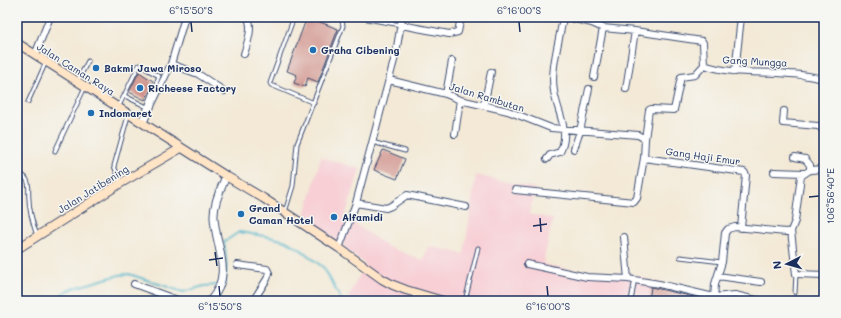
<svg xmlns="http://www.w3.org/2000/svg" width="841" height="318" viewBox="0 0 841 318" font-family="Mali,sans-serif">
	<rect width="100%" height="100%" fill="#f6f6f2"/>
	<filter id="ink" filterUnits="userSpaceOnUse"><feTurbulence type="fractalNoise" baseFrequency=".025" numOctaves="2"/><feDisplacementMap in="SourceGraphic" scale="8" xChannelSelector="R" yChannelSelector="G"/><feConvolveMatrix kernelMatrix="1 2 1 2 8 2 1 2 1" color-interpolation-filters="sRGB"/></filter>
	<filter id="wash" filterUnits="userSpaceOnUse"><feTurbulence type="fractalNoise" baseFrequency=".012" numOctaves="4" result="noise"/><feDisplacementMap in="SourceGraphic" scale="16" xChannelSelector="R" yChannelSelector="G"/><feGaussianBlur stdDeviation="0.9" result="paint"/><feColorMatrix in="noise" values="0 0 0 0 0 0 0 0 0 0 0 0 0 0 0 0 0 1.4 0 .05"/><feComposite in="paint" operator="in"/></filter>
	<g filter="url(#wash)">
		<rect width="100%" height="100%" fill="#f3e9d6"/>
		<path fill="#f7cfd5" d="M321 157 360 169 345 217 388 247 423 260 428 246 464 254 476 175 535 188 529 214 553 219 543 264 588 273H626L697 295 696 301H360L348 298 365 264 305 216Z"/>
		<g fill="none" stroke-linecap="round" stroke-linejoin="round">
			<path stroke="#4db5cb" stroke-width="2" d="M222 284H225C227 270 227 256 224 242L239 232 265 236 286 241 300 249 324 268 342 301
				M57 301 63 293 74 288 119 275 129 274 183 292 204 286 218 285"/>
		</g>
		<g id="blocks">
			<path fill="#d1948d" d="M307 17 338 29 318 82 308 78 305 87 294 83 297 75 287 71Z
				M139 72 153 81 151 84 152 85V87L145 100 129 92Z
				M383 150 405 159 397 179 374 170Z
				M651 287 694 297V301H649Z"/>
		</g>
	</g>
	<g filter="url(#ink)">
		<use href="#blocks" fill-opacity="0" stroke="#3b4b70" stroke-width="1"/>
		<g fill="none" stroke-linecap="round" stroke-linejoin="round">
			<defs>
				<path id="service" d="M294 17 270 83 271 85 314 103
					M367 19 401 25
					M78 80 88 61
					M125 96 147 107
					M28 102 46 62
					M119 106 139 65 159 76 147 107 140 121
					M372 142 405 151
					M55 151 85 87
					M17 174C21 174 25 176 27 180 30 186 28 192 29 199 29 211 33 224 37 236
					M121 183 114 166 128 116
					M285 212 293 186 297 144 343 26 342 20 339 17
					M680 257 722 262
					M795 293 796 274
					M413 301 415 293
					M465 301 478 248
					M631 301 634 284"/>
				<path id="minor" d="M566 17 592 23 603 28 635 31 702 41 703 43 704 65
					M401 25 449 34 458 32 461 17
					M244 54C247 44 254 26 247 17
					M35 55 50 17
					M171 64 198 74 224 91
					M704 65 695 75 681 77 674 110 651 109 649 110 645 139 644 158 744 172 746 175 741 228
					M704 65C734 75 760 71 790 74 801 74 813 77 824 79
					M735 72 741 17
					M594 77 603 28
					M389 80 446 94 460 100 508 111 551 128 638 135 645 139
					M626 89 635 31
					M446 94 452 61
					M484 105 491 72
					M784 111 783 123 818 126 824 130
					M143 123 171 64 185 17
					M455 134 460 100
					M574 149 580 131 589 89
					M795 157 805 159 810 165V170
					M547 159 550 155 560 152C571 131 557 112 554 91 550 69 560 39 563 17
					M774 172 804 173
					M515 190 634 202 637 198 644 158
					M356 203 386 208 391 206 407 195 466 207
					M791 231 796 274 824 275
					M624 237 628 279
					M339 248 356 203 396 53 402 17
					M527 264 587 277 628 279 659 284 714 297 735 295 760 301
					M237 265 267 269 269 273 267 279 253 301
					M718 276 761 282
					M134 284 180 301
					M714 300 715 284 722 262 725 233 728 229 735 227 786 232 791 231 795 221 801 176 810 170 824 169"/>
				<path id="tertiary" d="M210 301C234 274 216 248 214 218 213 204 221 189 226 176"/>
				<path id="secondary" d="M17 43 226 176 263 198 339 248 382 279 393 285 406 290 443 301
					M17 249 121 183 181 148"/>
			</defs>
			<use href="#service" stroke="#3b4b70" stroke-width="5"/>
			<use href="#minor" stroke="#3b4b70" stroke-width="8"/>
			<use href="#tertiary" stroke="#3b4b70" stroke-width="9"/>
			<use href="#secondary" stroke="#3b4b70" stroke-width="10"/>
			<use href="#service" stroke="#fff" stroke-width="3"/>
			<use href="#minor" stroke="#fff" stroke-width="6"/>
			<use href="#tertiary" stroke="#fff" stroke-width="7"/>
			<use href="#secondary" stroke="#ffe4c6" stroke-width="8"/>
		</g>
	</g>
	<path fill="none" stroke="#1b2f5e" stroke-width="1.5" d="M191 22 192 32M519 22 520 32M809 197 819 196M540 218 541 232M533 226 547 224M215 252 217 266M209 260 223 258M219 286 220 296M547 286 548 296"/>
	<g fill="#1f6fb2" stroke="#f6f6f2" stroke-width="1.5">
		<circle cx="313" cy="50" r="4"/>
		<circle cx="96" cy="68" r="4"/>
		<circle cx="140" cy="88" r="4"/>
		<circle cx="91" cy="113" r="4"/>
		<circle cx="241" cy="214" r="4"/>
		<circle cx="334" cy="217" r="4"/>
	</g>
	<g text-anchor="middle" stroke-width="3" stroke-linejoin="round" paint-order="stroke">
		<g font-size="10" font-weight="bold" fill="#1b2f5e" stroke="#f6f6f2" text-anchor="start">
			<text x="321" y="54">Graha Cibening</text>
			<text x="104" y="72">Bakmi Jawa Miroso</text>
			<text x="148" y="92">Richeese Factory</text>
			<text x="99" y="117">Indomaret</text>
			<text x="249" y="212">Grand<tspan x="249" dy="12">Caman Hotel</tspan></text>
			<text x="342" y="221">Alfamidi</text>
		</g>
		<g font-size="10" fill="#1b2f5e" stroke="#f6f6f2">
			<text transform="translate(755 61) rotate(3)" y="4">Gang Mungga</text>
			<text transform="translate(76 69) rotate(32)" y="4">Jalan Caman Raya</text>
			<text transform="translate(487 97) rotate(17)" y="4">Jalan Rambutan</text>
			<text transform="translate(703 156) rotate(8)" y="4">Gang Haji Emur</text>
			<text transform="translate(93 189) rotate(-32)" y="4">Jalan Jatibening</text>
		</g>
	</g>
	<rect width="841" height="318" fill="none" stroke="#f6f6f2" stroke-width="44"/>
	<g transform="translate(787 264) rotate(264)" stroke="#f6f6f2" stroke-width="3" paint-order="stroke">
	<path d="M0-3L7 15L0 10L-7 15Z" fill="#1b2f5e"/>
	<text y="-6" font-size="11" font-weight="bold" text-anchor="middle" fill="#1b2f5e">N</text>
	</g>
	<rect x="22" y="22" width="797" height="274" fill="none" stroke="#1b2f5e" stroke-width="1.5"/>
	<g font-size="10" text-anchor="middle" fill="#1b2f5e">
		<text x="191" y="14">6°15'50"S</text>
		<text x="519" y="14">6°16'00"S</text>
		<text transform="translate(830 196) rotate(-90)" y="4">106°56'40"E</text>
		<text x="220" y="310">6°15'50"S</text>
		<text x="548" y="310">6°16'00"S</text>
	</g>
</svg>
